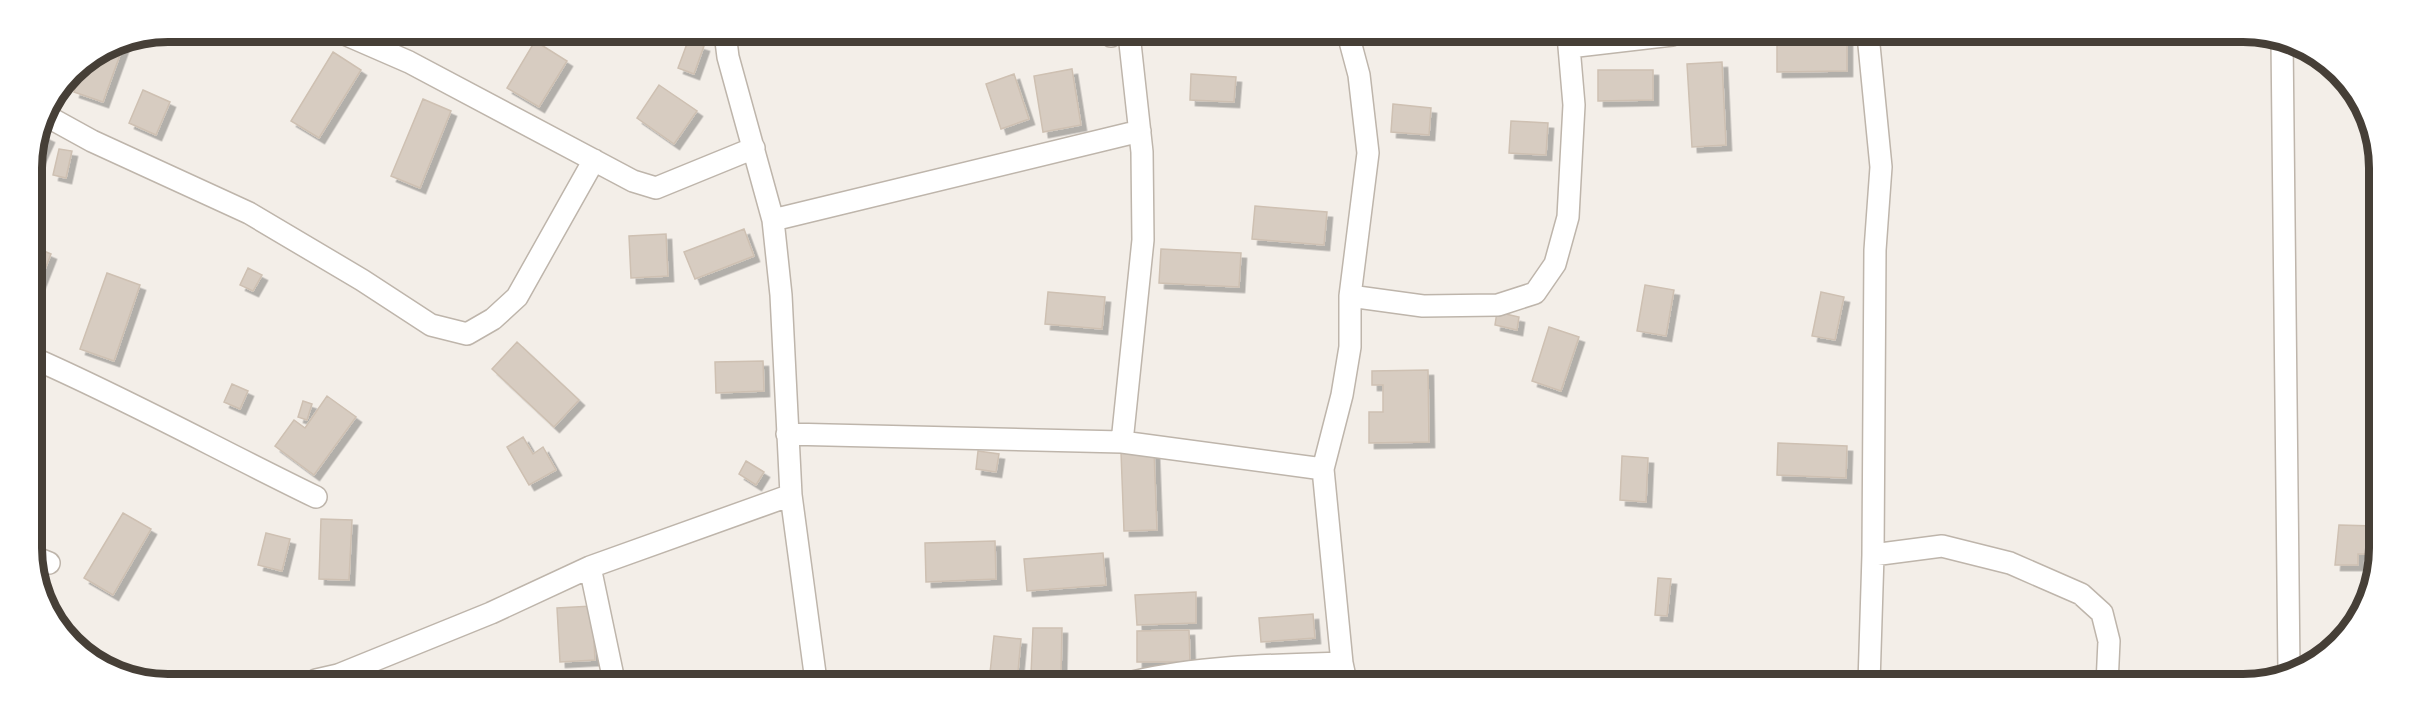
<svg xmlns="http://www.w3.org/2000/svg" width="2411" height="716" viewBox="0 0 2411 716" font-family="Raleway,sans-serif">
	<defs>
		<filter id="shadow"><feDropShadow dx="5.5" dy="5.5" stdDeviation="0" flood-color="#0004"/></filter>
	</defs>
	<rect width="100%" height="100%" fill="#f3eee8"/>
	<path fill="#d7ccc1" stroke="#cec0b2" stroke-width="1.5" filter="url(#shadow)" d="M1777 38H1847V71L1777 72Z
		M125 41 103 102 74 92 84 63 116 42Z
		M535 41 567 61 539 107 507 88Z
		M688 41 704 46 694 74 678 68Z
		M333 52 361 70 319 138 291 121Z
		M1722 62 1726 145 1692 147 1687 64Z
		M1072 69 1081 125 1043 132 1034 76Z
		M1598 70H1653V100L1598 101Z
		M1014 74 1029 119 1001 129 986 84Z
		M1191 74 1236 77 1234 102 1190 100Z
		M659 85 697 111 674 144 637 118Z
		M143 90 170 102 156 135 129 123Z
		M423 99 451 111 420 188 391 176Z
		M1393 104 1431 108 1429 135 1391 132Z
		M1511 121 1548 123 1546 155 1509 153Z
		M38 132 49 137 32 175V160Z
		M59 149 72 151 66 178 53 175Z
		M1255 206 1327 212 1324 245 1252 239Z
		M744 229 754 256 695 279 684 252Z
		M666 234 668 276 631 278 629 236Z
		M32 246 51 254 33 300Z
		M1161 249 1241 253 1239 287 1159 283Z
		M248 268 262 275 253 291 240 285Z
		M107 273 140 285 114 361 80 349Z
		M1645 285 1674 290 1666 336 1637 331Z
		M1048 292 1105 297 1102 329 1045 324Z
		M1821 292 1844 297 1835 340 1812 336Z
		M1497 312 1519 317 1517 330 1495 325Z
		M1549 327 1579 337 1561 391 1532 381Z
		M517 342 579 400 554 427 492 369Z
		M763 361 764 391 716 393 715 362Z
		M1428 370 1429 442 1369 443V412H1383V385H1372V371Z
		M232 384 248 391 240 409 224 402Z
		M327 396 356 417 314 475 275 446 294 420 305 428Z
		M303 401 312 404 307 420 298 417Z
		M523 437 533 454 543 447 556 470 529 485 507 447Z
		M1778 443 1847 446 1846 478 1777 475Z
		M978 451 999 454 996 472 976 469Z
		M1154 451 1157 530 1124 531 1121 452Z
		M1622 456 1648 458 1646 502 1620 500Z
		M746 461 764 472 756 485 739 474Z
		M123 513 151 529 113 595 84 578Z
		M321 519 352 520 349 580 319 579Z
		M2339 525 2375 526V554H2358V565H2335Z
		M266 533 290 539 282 571 258 565Z
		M995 541 996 579 926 582 925 543Z
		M1103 553 1106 585 1027 591 1024 559Z
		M1658 578 1671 579 1667 616 1655 615Z
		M1196 592V623L1137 625 1135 595Z
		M592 606 595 660 560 662 557 608Z
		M1313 614 1315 638 1261 642 1259 618Z
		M1033 628H1062L1061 674H1031Z
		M1189 630 1190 662H1137V631Z
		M994 636 1021 639 1017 682H989Z"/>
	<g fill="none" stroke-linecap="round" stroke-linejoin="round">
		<defs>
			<path id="minor" d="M340 32 409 62 633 181 656 188 754 148
				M725 33 728 57 773 220 781 295 791 495 816 681
				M1111 34V36
				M1868 35 1881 167 1875 250 1873 555 1869 683
				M2282 39 2289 670
				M1569 47 1672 35
				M43 114 92 141 249 213 362 280 431 325 467 334 493 319 517 297 594 160
				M773 220 1140 131
				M1350 296 1423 306 1498 305 1535 293 1555 264 1568 217 1574 105 1568 35
				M33 358C129 400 221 451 316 497
				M787 434 1122 442 1323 469
				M1122 442 1143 240 1142 152 1129 34
				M1873 555 1942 546 2010 563 2081 594 2102 613 2109 641 2107 684
				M34 557 49 563
				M590 567 614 681
				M1342 663 1323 469 1342 395 1350 347V296L1368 153 1359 75 1348 34
				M316 680 338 675 491 613 590 567 791 495
				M1133 682C1200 666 1272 665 1342 663L1346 682"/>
		</defs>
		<use href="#minor" stroke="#beb5ab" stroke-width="24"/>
		<use href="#minor" stroke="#fff" stroke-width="21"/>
	</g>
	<path d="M0 0H2411V716H0ZM168 42H2243A126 126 0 0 1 2369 168V548A126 126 0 0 1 2243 674H168A126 126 0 0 1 42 548V168A126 126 0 0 1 168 42Z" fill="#fff" fill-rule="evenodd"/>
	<path fill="none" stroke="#463f37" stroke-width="8" d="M168 42H2243A126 126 0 0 1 2369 168V548A126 126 0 0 1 2243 674H168A126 126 0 0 1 42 548V168A126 126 0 0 1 168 42Z"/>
</svg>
